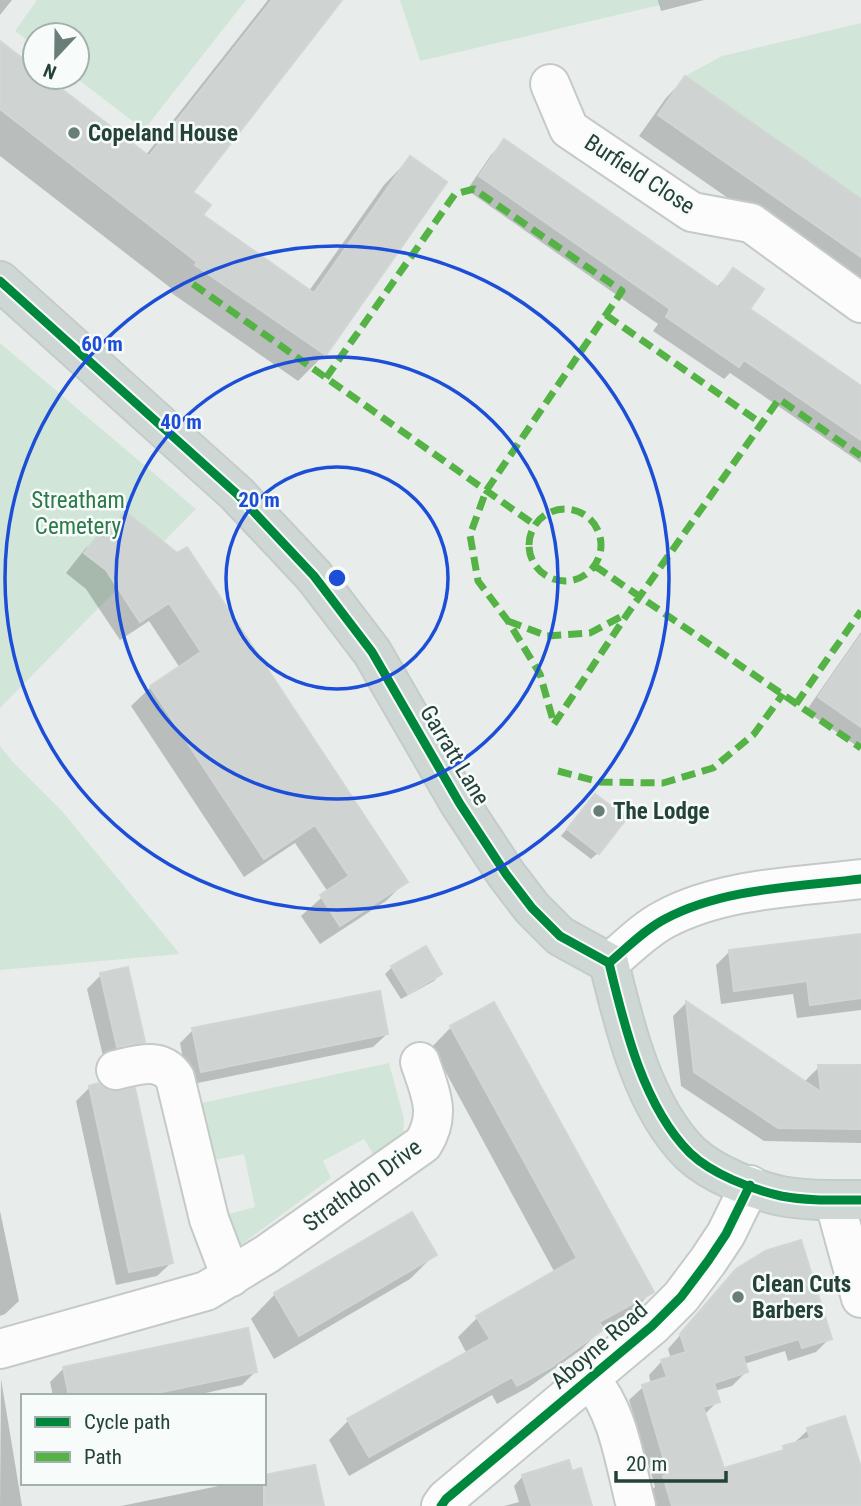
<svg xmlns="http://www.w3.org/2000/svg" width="861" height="1506" viewBox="0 0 861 1506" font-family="'Roboto Condensed',sans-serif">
	<rect width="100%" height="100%" fill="#e8edeb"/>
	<path fill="#d1e6d8" d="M37 0H246L144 130 75 77H77V35H35V46L15 31Z
		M400 0H659L660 5 420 61Z
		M861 23V199L685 76 722 56Z
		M0 343 196 509 0 708Z
		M0 746 13 762 61 810 180 954 0 970Z
		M389 1063 404 1119 403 1138 378 1162 364 1139 323 1161 331 1178 238 1247 225 1215 255 1207 244 1154 205 1162 192 1105Z"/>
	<path fill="#0003" d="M0 0H12L0 15Z
		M268 0H340L191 192 201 216 309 291 384 185 410 158 444 182 325 354 298 381 170 292 172 289 0 156V43L35 70V77H43L145 156Z
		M658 0H704L661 11Z
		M685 78 861 201V291L639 136 666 98Z
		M504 142 716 288 733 270 747 310 861 389V463L730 373 724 379 653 331 658 324 467 190 491 155Z
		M125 514 405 882 386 901 320 944 301 916 328 892 295 843 244 877 131 706 151 687 180 668 149 621 120 640 86 589 66 573 85 549Z
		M861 632V749L806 711Z
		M589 802 598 853 591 859 561 836Z
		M861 935V1010L797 1018 793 994 721 1004 716 965 730 951Z
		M392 967 440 974 434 981 401 999 385 974Z
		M101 975 143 1042 130 1055 104 1060 87 989Z
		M686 1003 805 1084V1081L819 1067 861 1068V1143L764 1141 681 1086 673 1016Z
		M451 1027 652 1292 632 1311 601 1329 582 1349 529 1387 497 1404 492 1395 349 1476 329 1440 348 1421 467 1354 458 1337 477 1318 555 1273 432 1047Z
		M193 1030 387 1034 373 1047 188 1085 180 1043Z
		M90 1087 171 1263 157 1276 116 1285 76 1101Z
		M0 1211 19 1301 5 1314 0 1316Z
		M435 1254 410 1279 274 1359 251 1319 275 1294Z
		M737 1270 830 1338 816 1352 788 1361 785 1351 744 1364 746 1372 732 1386 715 1391 718 1401 704 1415 722 1471 779 1453 794 1443 808 1430 861 1474V1506H655L650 1491 655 1487 629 1400 643 1387 651 1384 649 1375 662 1361 671 1359 668 1349Z
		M64 1368 255 1372 242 1385 192 1396H53L50 1382Z
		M1 1379 22 1506H0Z
		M571 1473 590 1506H504L519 1502 514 1486 523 1476Z
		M233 1483H264L322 1506H121Z"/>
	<path fill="#cfd4d2" stroke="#d1d6d4" stroke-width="2" d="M272 0H342L193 192 211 205 203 215 314 293 410 156 447 182 326 355 195 265 197 262 0 109V41L35 68V77H46L149 156Z
		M685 76 861 199V257L658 115Z
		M504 139 719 288 733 268 764 289 750 309 861 386V440L744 360 739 367 666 317 670 309 479 176Z
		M125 511 177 553 187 547 408 882 340 926 320 895 349 876 315 825 264 859 150 686 201 652 169 603 140 622 106 570 84 553 104 528 109 532Z
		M861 635V727L818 697Z
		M595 794 627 818 599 854 567 829Z
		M861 934V998L810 1005 807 981 734 991 729 950Z
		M426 946 442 974 408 994 391 966Z
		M128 967 145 1042 117 1047 100 973Z
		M380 991 388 1034 201 1072 192 1028Z
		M686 1001 821 1092 818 1065H861V1129L778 1128 694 1072Z
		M494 1002 654 1292 599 1322 604 1329 550 1368 517 1386 512 1377 369 1457 347 1419 490 1339 476 1316 577 1258 450 1026Z
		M99 1083 111 1091 135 1088 173 1263 129 1272 89 1086Z
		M412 1212 437 1255 299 1336 274 1293Z
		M801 1240 832 1339 802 1348 799 1339 743 1356 748 1372 714 1383 720 1402 703 1407 724 1468 784 1450 783 1446 810 1438 807 1428 845 1416 861 1468V1506H672L663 1476 668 1474 642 1385 667 1377 661 1360 686 1352 680 1334 736 1269 765 1251Z
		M248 1328 257 1372 143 1396H69L63 1367Z
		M569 1460 572 1471 581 1468 592 1506H532L522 1475Z
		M315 1465 324 1506H264V1475Z"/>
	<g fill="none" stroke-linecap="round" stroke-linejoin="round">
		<defs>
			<path id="minor" d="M550 84 569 129 692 212 751 223 861 303
				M609 963C627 948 644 930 665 919 723 888 797 887 861 879
				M116 1070C137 1065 161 1056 175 1078L209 1219 231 1277
				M834 1200 861 1298
				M0 1349 206 1291 267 1254 423 1144C442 1114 430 1092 420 1062
				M590 1379C619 1412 625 1464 636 1506
				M441 1506 446 1499 652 1326 681 1297 708 1261 726 1234 750 1185"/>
			<path id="major" d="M0 281 237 494 314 576 372 652 460 804 506 874 532 908 560 936 609 963C624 1025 643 1106 690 1153 712 1174 751 1189 781 1196 807 1201 835 1200 861 1200"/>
		</defs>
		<use href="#minor" stroke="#c5cac8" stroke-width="42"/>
		<use href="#major" stroke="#c3ccc9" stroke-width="42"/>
		<use href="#minor" stroke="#fcfcfc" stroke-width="38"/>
		<use href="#major" stroke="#cfd7d5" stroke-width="38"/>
		<path stroke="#55b346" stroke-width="7" stroke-dasharray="14 7" stroke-linecap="butt" d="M193 284 535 525
			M606 315 762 424
			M326 378 455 194 474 189 622 291 486 491 470 535 478 581 508 621 540 674 554 724
			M529 545a36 36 0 1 1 72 0a36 36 0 1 1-72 0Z
			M595 566 861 748
			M508 621 547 636 590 633 626 614
			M796 704 861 611
			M554 724 628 613 779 399 861 456
			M558 771 600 782 663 783 713 768 754 734 783 694"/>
		<defs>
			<path id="cycleway" d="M0 281 237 494 314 576 372 652 460 804 506 874 532 908 560 936 609 963C624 1025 643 1106 690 1153 712 1174 751 1189 781 1196 807 1201 835 1200 861 1200
				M609 963C627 948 644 930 665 919 723 888 797 887 861 879
				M441 1506 446 1499 652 1326 681 1297 708 1261 726 1234 750 1185"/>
		</defs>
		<use href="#cycleway" stroke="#f7fbf9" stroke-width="13"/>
		<use href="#cycleway" stroke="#00873e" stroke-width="9"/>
	</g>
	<g fill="none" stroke="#1d4ed8" stroke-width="3.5">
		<circle cx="337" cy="578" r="111"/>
		<circle cx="337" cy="578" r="221"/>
		<circle cx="337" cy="578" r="332"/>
	</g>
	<g fill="#697e78" stroke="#f7fbf9" stroke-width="2.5">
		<circle cx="74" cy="133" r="7"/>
		<circle cx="599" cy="811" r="7"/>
		<circle cx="738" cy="1297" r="7"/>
	</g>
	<g text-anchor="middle" stroke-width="5" stroke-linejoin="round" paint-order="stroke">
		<g font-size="23" font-weight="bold" fill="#24423a" stroke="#f7fbf9" text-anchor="start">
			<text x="88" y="141">Copeland House</text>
			<text x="613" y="819">The Lodge</text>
			<text x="752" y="1292">Clean Cuts<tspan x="752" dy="26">Barbers</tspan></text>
		</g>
		<g font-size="23" fill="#24423a" stroke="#f7fbf9">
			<text transform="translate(640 174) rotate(33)" y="8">Burfield Close</text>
			<text transform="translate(455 755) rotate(59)" y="8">Garratt Lane</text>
			<text transform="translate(362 1185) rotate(-36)" y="8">Strathdon Drive</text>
			<text transform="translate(599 1345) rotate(-41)" y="8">Aboyne Road</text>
		</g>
		<g font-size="23" fill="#2d7a4b" stroke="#f7fbf9">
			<text x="78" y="508">Streatham<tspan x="78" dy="26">Cemetery</tspan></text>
		</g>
	</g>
	<circle cx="337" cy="578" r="10" fill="#1d4ed8" stroke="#f7fbf9" stroke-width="3.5"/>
	<g font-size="21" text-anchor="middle" font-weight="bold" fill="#1d4ed8" stroke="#f7fbf9" stroke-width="5" stroke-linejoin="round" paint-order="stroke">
		<text x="102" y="351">60 m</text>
		<text x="181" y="429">40 m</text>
		<text x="259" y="507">20 m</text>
	</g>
	<rect x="21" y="1394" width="245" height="91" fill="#f7fbf9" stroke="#a3b1ad" stroke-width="2"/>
	<rect x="35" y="1417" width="35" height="10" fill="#00873e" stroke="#a3b1ad" stroke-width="2"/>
	<text x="84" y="1429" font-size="21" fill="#24423a">Cycle path</text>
	<rect x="35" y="1452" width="35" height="10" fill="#55b346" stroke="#a3b1ad" stroke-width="2"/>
	<text x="84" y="1464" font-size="21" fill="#24423a">Path</text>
	<g transform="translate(56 56) rotate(202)"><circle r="33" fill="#f7fbf9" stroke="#a3b1ad" stroke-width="2"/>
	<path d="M0-5L12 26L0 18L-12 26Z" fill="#697e78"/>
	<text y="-10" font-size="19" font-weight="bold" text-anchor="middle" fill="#24423a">N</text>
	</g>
	<path d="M616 1471v10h110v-10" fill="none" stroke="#24423a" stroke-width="3.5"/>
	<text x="626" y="1471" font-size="21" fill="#24423a" stroke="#f7fbf9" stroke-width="5" paint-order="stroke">20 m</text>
</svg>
